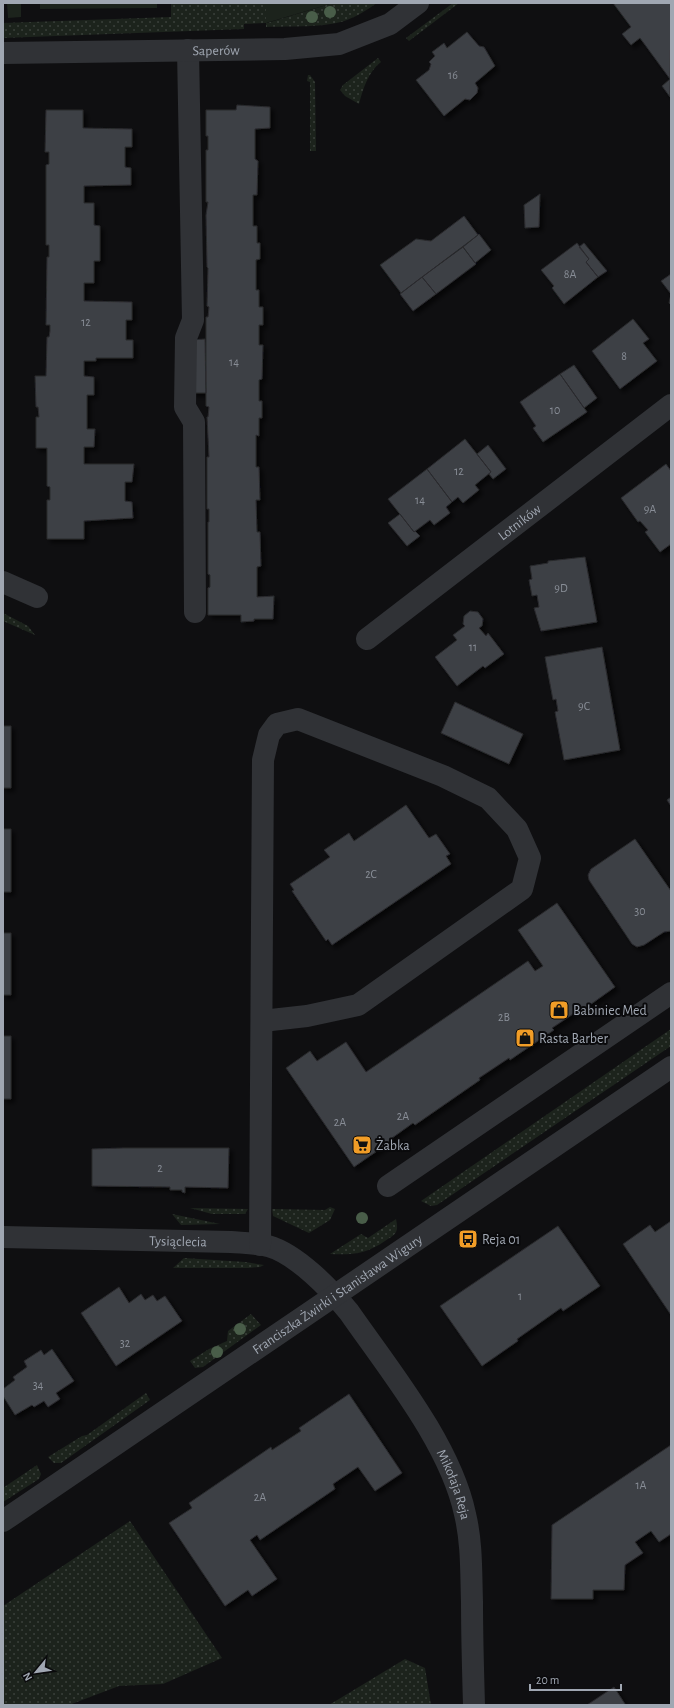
<svg xmlns="http://www.w3.org/2000/svg" width="674" height="1708" viewBox="0 0 674 1708" font-family="'Alegreya Sans',sans-serif">
	<defs>
		<pattern id="grass-dots" width="8" height="8" patternUnits="userSpaceOnUse"><rect width="8" height="8" fill="#1c231c"/><path d="M2 2h.1M6 6h.1" fill="none" stroke="#3a403b" stroke-width="1.8" stroke-linecap="round"/></pattern>
		<filter id="shadow"><feDropShadow dx="3.5" dy="3.5" stdDeviation="2" flood-color="#0009"/></filter>
	</defs>
	<rect width="100%" height="100%" fill="#0f0f11"/>
	<path fill="url(#grass-dots)" d="M171 3H266L267 23 333 3H377C368 9 358 16 347 20 326 28 290 26 266 27V23L244 24V29L3 38V23L171 17Z
		M453 3H459L409 41 406 38Z
		M378 58 381 62C368 72 363 89 359 104L345 96 340 90 343 85Z
		M308 75H310L315 82 316 151H310V82L307 81Z
		M3 613 28 626 35 635 3 621Z
		M671 1029V1046L437 1205 431 1206 421 1201Z
		M330 1207 335 1209 330 1220 309 1233 273 1216 272 1209 325 1210Z
		M190 1208 248 1209 245 1214H212Z
		M172 1214 220 1224 181 1225Z
		M396 1219C399 1233 396 1234 385 1241 366 1254 353 1255 330 1254L361 1234 368 1238Z
		M184 1258 245 1262 264 1265 260 1267 249 1268H173Z
		M251 1314 261 1325 203 1367 195 1368 190 1361 209 1349 227 1341 228 1331Z
		M146 1393 150 1400 61 1463H54L48 1457 82 1436 87 1435Z
		M37 1465 41 1474 39 1479 3 1502V1488Z
		M130 1521 222 1658 163 1684 119 1686 69 1705H3V1606Z
		M405 1659 425 1668 431 1705H329Z"/>
	<path fill="#1c231c" d="M7 3H21V17L8 18Z
		M40 3H157V8L40 9Z
		M266 3H333L266 23Z"/>
	<path fill="#3e3f44" stroke="#292a2d" filter="url(#shadow)" d="M613 3H671L670 97 662 86 670 79 640 38 631 45 622 34 631 27Z
		M467 32 479 46 484 47 495 66 475 83 478 88 477 93 470 100 465 99 444 116 416 80 429 70 431 64 429 62 435 56 432 52 444 43 447 48Z
		M237 105 270 107V128L255 129V159L258 161 257 195H253V226H257V243H260V259L256 260V290H259V307H263V325H259V345H263L262 379 259 380V401H262V418H259V436L256 435V467H259L260 500H256L257 532H260L261 566 257 567V597L274 596 273 619H254V621L241 622V615H208V588L210 587V575L208 574V522H209V509H207V457H209L207 417H208L209 407 206 406V317H208L209 307 207 306 208 268 207 267 206 215 208 202H206V150H208V136H206V110H236Z
		M46 110H83V128L132 129V147H125V167L131 168V185L84 186V203H94V225L100 226V261H94V283H84V301L132 302V320H126V340H133V358H96V361H84V376L94 377V395H87V429H95L94 447H84V464H134L132 482H125V501L132 502 133 518 84 521V539H47V500H50V487L47 486V448H36V417H39L38 407H36L35 376H46L47 337H49L50 331V325H46L47 257H49V245H46V165L49 164V152H45Z
		M540 194 539 227 525 228 524 205Z
		M464 216 478 235 401 293 380 265 416 239 431 241Z
		M479 234 491 250 475 263 463 247Z
		M577 243 589 259 586 262 598 277 564 304 552 288 554 286 541 270Z
		M584 243 607 271 598 277 586 262 589 259 579 247Z
		M463 247 476 264 436 294 422 277Z
		M671 274V305L669 303 671 294 661 281Z
		M422 277 436 294 413 311 400 294Z
		M633 319 649 339 643 343 657 361 620 389 592 351Z
		M205 339 206 393H191V340Z
		M574 365 597 398 584 408 560 374Z
		M560 374 587 412 543 442 533 428 536 426 520 402Z
		M465 439 491 472 475 485 479 490 463 503 458 497 452 502 427 469Z
		M488 445 506 469 493 479 489 474 491 472 477 454Z
		M666 464 671 471V544L660 552 645 532 648 530 640 521 638 522 621 498Z
		M427 469 452 502 446 507 450 513 434 525 430 520 414 532 388 499Z
		M400 514 414 532 415 531 420 536 407 546 388 523Z
		M585 557 597 622 541 631 534 608 539 607 537 595 532 596 529 580 532 579 530 566 548 563V561Z
		M470 611 478 612 483 619 482 626 479 628 486 636 488 633 504 654 485 668 483 666 457 686 435 657 457 640 453 635 465 626 463 624 464 616Z
		M602 647 620 750 564 760 555 712 558 711 556 699 553 700 545 657Z
		M455 702 523 734 509 764 441 733Z
		M3 726H11V788H3Z
		M671 797V806L667 800Z
		M406 805 429 838 436 834 450 854 446 856 451 864 332 945 328 939 326 941 292 891 294 890 290 884 330 857 324 850 349 833 354 841Z
		M3 829H11V892H3Z
		M635 839 671 891V931L664 932 644 945 637 947 632 944 589 880 588 875 591 869Z
		M557 903 615 987 580 1012 579 1010 552 1028 554 1030 510 1060 509 1058 479 1078 480 1080 415 1125 413 1123 392 1138 393 1140 354 1167 286 1068 310 1051 317 1061 346 1042 366 1072 528 961 535 971 543 966 518 930Z
		M3 933H11V995H3Z
		M3 1036H11V1099H3Z
		M123 1148H229L228 1188 185 1187V1193L182 1192V1190H170V1187L92 1186V1149Z
		M671 1221V1315L623 1244 650 1225 655 1232Z
		M558 1226 600 1286 563 1311 561 1308 517 1339 518 1341 482 1366 440 1306Z
		M119 1287 129 1303 141 1294 145 1300 153 1295 157 1301 165 1296 182 1321 116 1366 81 1313Z
		M52 1349 74 1381 56 1393 60 1399 48 1407 44 1401 34 1407 32 1405 15 1415 3 1396V1389L15 1380 13 1377 27 1367 24 1361 41 1350 44 1355Z
		M349 1394 402 1473 375 1491 358 1467 333 1484 335 1489 260 1540 257 1535 250 1540 277 1579 252 1596 248 1590 225 1606 169 1523 192 1508 189 1503 271 1447 272 1450 301 1431 299 1428Z
		M671 1445V1534L659 1542 651 1531 635 1542 643 1553 625 1565 624 1590H593V1599H551L552 1525Z
		M614 1687 625 1704 624 1705H587Z"/>
	<g fill="none" stroke-linecap="round" stroke-linejoin="round">
		<g stroke="#303236" stroke-width="22">
			<path d="M188 50 193 320 186 338 185 407 194 422 195 612"/>
			<path id="s1" d="M3 53 285 49 339 44 390 24 418 3"/>
			<path d="M3 582 37 597"/>
			<path id="s2" d="M367 639 671 405"/>
			<path d="M388 1186 671 993"/>
			<path id="s3" d="M3 1237 231 1242C243 1243 256 1243 268 1246 297 1254 331 1290 349 1312 390 1371 450 1444 465 1514 472 1543 471 1572 472 1602 472 1636 473 1671 474 1705"/>
			<path d="M260 1245 263 760 269 735 277 724 298 719 443 776 488 798 517 829 530 858 522 889 358 1005 307 1016 262 1021"/>
			<path id="s4" d="M3 1521 671 1067"/>
		</g>
	</g>
	<g fill="#495d49">
		<circle cx="330" cy="12" r="6"/>
		<circle cx="312" cy="17" r="6"/>
		<circle cx="362" cy="1218" r="6"/>
		<circle cx="240" cy="1329" r="6"/>
		<circle cx="217" cy="1352" r="6"/>
	</g>
	<defs>
		<symbol id="shop-square" viewBox="-11 -11 22 22"><rect x="-9" y="-9" width="18" height="18" rx="4" fill="#f19d27" stroke="#0a0a0c"/><path d="M-5-2.5h2.3a2.7 3.5 0 0 1 5.4 0H5L5.5 6h-11ZM-1.5-2.5h3a1.5 2.3 0 0 0-3 0Z" fill="#111"/></symbol>
		<symbol id="supermarket-square" viewBox="-11 -11 22 22"><rect x="-9" y="-9" width="18" height="18" rx="4" fill="#f19d27" stroke="#0a0a0c"/><path d="M-6-5.5h2.5l.6 2H6L4.5 2H-2.5L-4.4-4H-6ZM-1.5 3.2a1.3 1.3 0 1 0 .1 0ZM3 3.2a1.3 1.3 0 1 0 .1 0Z" fill="#111"/></symbol>
		<symbol id="bus-square" viewBox="-11 -11 22 22"><rect x="-9" y="-9" width="18" height="18" rx="4" fill="#f19d27" stroke="#0a0a0c"/><path d="M-5-6H5V4H4V6H2V4H-2V6H-4V4H-5ZM-3.5-4V0h7V-4ZM-3.5 1.2v1.5H-2V1.2ZM2 1.2v1.5H3.5V1.2Z" fill="#111"/></symbol>
	</defs>
	<g fill-rule="evenodd">
		<use href="#shop-square" x="548" y="999" width="22" height="22"/>
		<use href="#shop-square" x="514" y="1027" width="22" height="22"/>
		<use href="#supermarket-square" x="351" y="1134" width="22" height="22"/>
		<use href="#bus-square" x="457" y="1228" width="22" height="22"/>
	</g>
	<g text-anchor="middle" stroke-width="4" stroke-linejoin="round" paint-order="stroke">
		<g font-size="12" fill="#888d96">
			<text x="453" y="79">16</text>
			<text x="570" y="278">8A</text>
			<text x="86" y="326">12</text>
			<text x="624" y="360">8</text>
			<text x="234" y="366">14</text>
			<text x="555" y="414">10</text>
			<text x="459" y="475">12</text>
			<text x="420" y="504">14</text>
			<text x="650" y="513">9A</text>
			<text x="561" y="592">9D</text>
			<text x="473" y="651">11</text>
			<text x="584" y="710">9C</text>
			<text x="371" y="878">2C</text>
			<text x="640" y="915">30</text>
			<text x="504" y="1021">2B</text>
			<text x="403" y="1120">2A</text>
			<text x="340" y="1126">2A</text>
			<text x="160" y="1172">2</text>
			<text x="520" y="1300">1</text>
			<text x="125" y="1347">32</text>
			<text x="38" y="1389">34</text>
			<text x="641" y="1489">1A</text>
			<text x="260" y="1501">2A</text>
		</g>
		<g font-size="14" fill="#a0a7b2" stroke="#0a0a0c">
			<text dy="5" stroke="none"><textPath href="#s1" startOffset="213">Saperów</textPath></text>
			<text dy="5" stroke="none"><textPath href="#s2" startOffset="192">Lotników</textPath></text>
			<text dy="5" stroke="none"><textPath href="#s3" startOffset="175">Tysiąclecia</textPath></text>
			<text dy="5" stroke="none"><textPath href="#s4" startOffset="404">Franciszka Żwirki i Stanisława Wigury</textPath></text>
			<text dy="5" stroke="none"><textPath href="#s3" startOffset="574">Mikołaja Reja</textPath></text>
		</g>
		<g font-size="14" fill="#a0a7b2" stroke="#0a0a0c" text-anchor="start">
			<text x="573" y="1015">Babiniec Med</text>
			<text x="539" y="1043">Rasta Barber</text>
			<text x="376" y="1150">Żabka</text>
			<text x="482" y="1244">Reja 01</text>
		</g>
	</g>
	<rect width="674" height="1708" fill="none" stroke="#a0a7b2" stroke-width="8"/>
	<g transform="translate(36 1672) rotate(241)" stroke="#0a0a0c" stroke-width="3" paint-order="stroke">
	<path d="M0-3L7 15L0 10L-7 15Z" fill="#a0a7b2"/>
	<text y="-6" font-size="11" font-weight="bold" text-anchor="middle" fill="#a0a7b2">N</text>
	</g>
	<path d="M530 1684v6h91v-6" fill="none" stroke="#a0a7b2" stroke-width="2"/>
	<text x="536" y="1684" font-size="12" fill="#a0a7b2" stroke="#0a0a0c" stroke-width="3" paint-order="stroke">20 m</text>
</svg>
